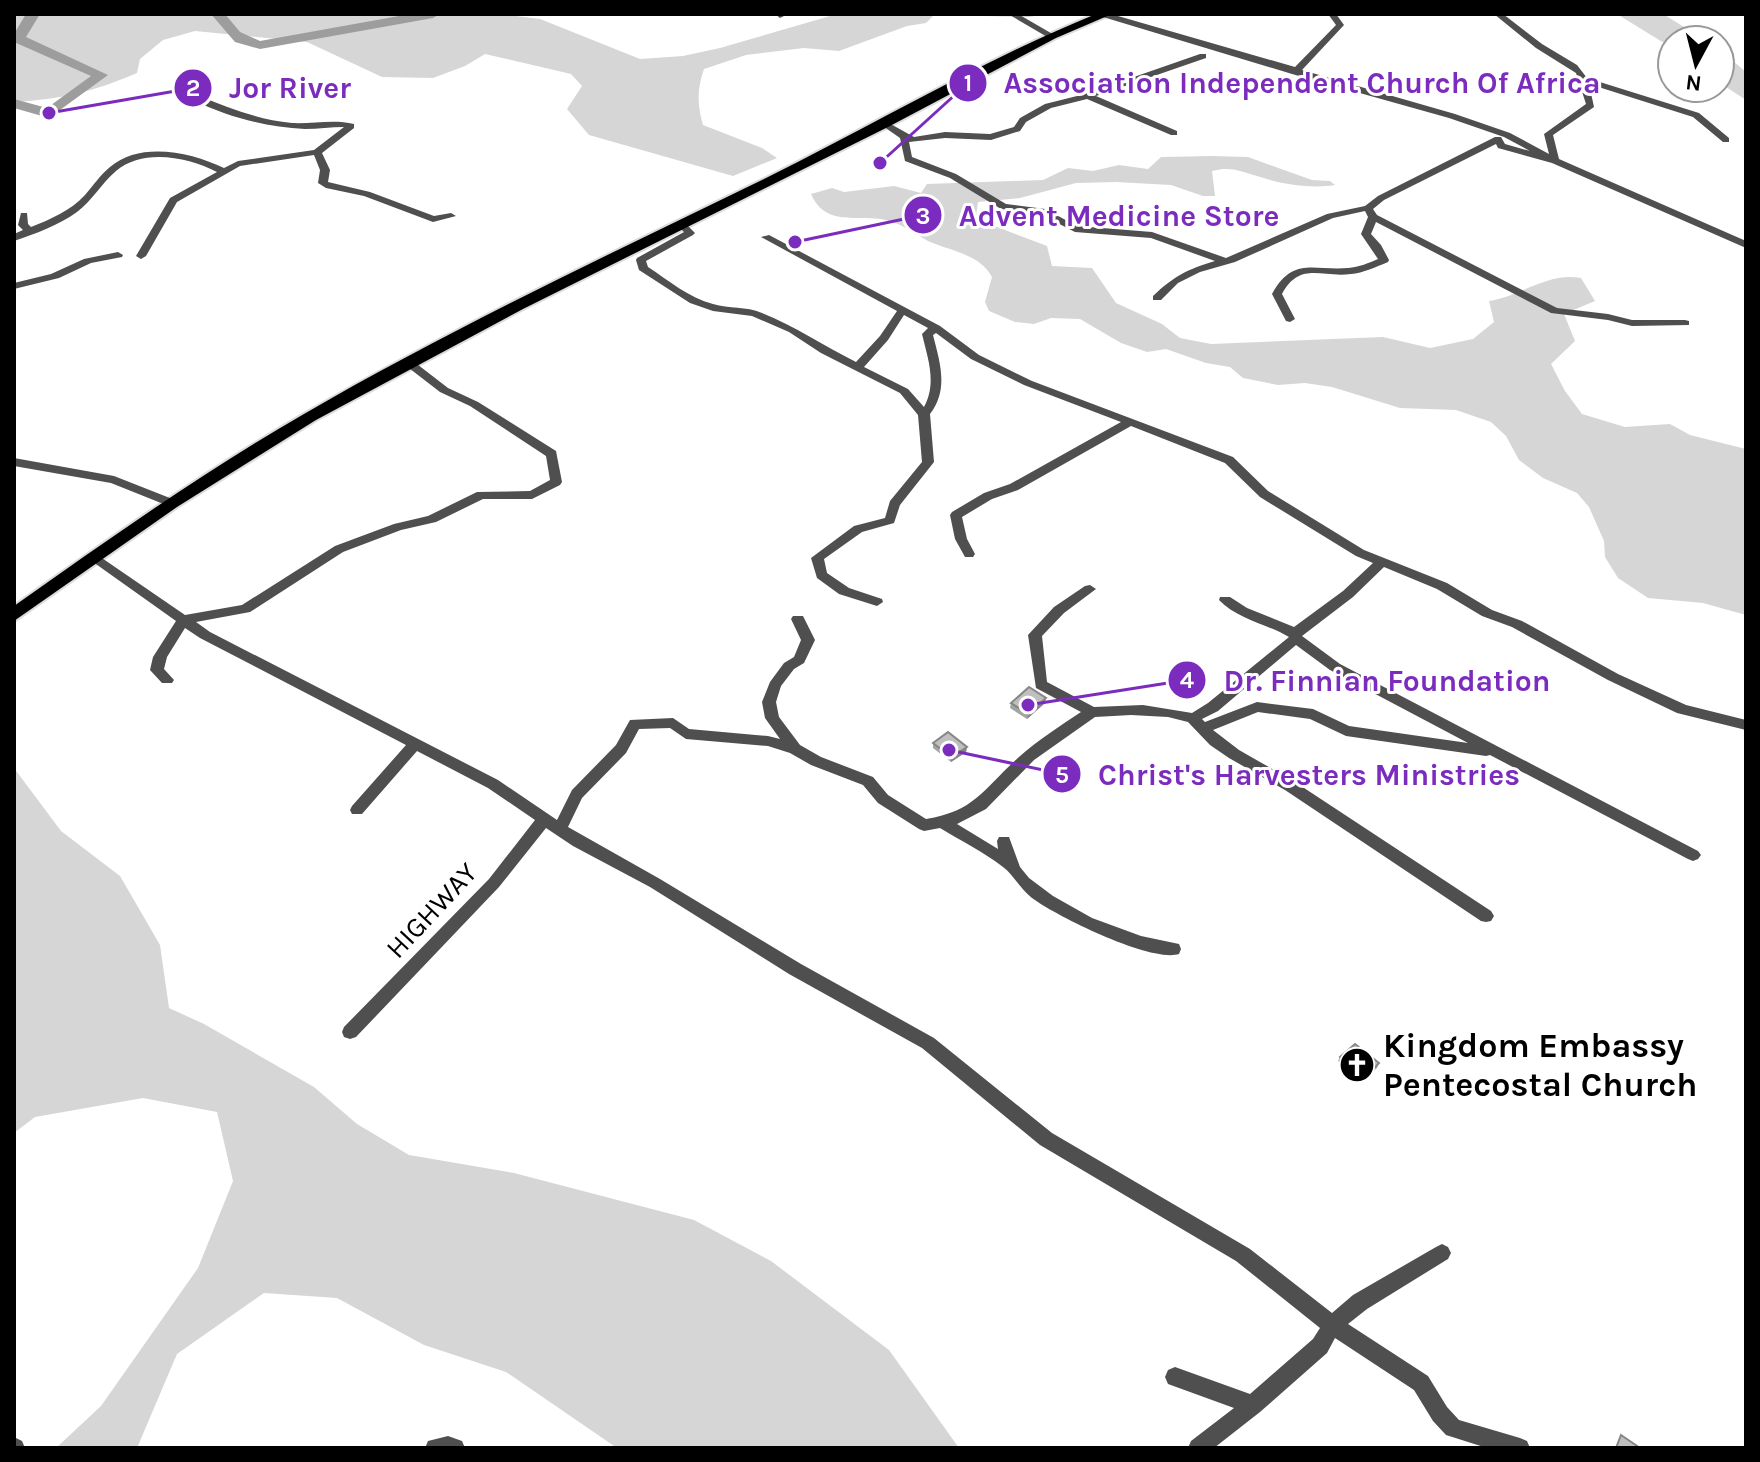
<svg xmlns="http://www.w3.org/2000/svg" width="1760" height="1462" viewBox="0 0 1760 1462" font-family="Karla,sans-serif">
	<rect width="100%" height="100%" fill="#fff"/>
	<path fill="#d6d6d6" d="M14 14H501L540 19 640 59 683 56 720 48 837 14H1044L1030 17 934 15 926 23 907 26 839 51 804 48 746 55 704 69C697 89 697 104 703 125L762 148 777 158 733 176 589 135 567 109 582 86 571 74 485 54 465 66 433 78 382 77 307 42 195 31 163 40 140 59 137 73C92 92 63 99 14 102Z
		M1617 14H1663L1705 40H1672V48Z
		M1720 50 1746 72V100L1720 83Z
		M1212 156 1248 157 1312 180 1330 181 1335 185C1311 189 1280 184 1257 176 1240 171 1230 166 1212 171L1215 196H1203L1171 185 1116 182 1076 183 1020 198 978 202 976 216 992 225 1047 246 1052 266 1092 268 1116 303 1162 324 1180 338 1211 344 1383 337 1430 348 1473 339 1494 322 1489 301C1521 296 1548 272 1581 278L1595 301 1564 314 1575 341 1551 364 1565 391 1582 414 1625 427 1670 424 1690 435 1746 449V615L1703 603 1648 598 1618 578 1605 557 1604 541 1589 507 1577 493 1543 478 1519 460 1506 436 1491 422 1456 410 1400 408 1332 387 1305 383 1278 385 1243 378 1230 367 1206 363 1166 349 1147 352 1121 343 1080 319 1051 318 1034 324 1015 322 989 311 985 302 992 277C980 254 950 251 928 241 915 234 904 225 889 221 862 212 827 230 811 194L832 188 844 192 894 186 921 193 927 184 1043 180 1068 168 1093 171 1119 165 1148 169 1161 157Z
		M14 768 61 831 120 876 160 945 169 1008 204 1024 314 1087 357 1124 409 1155 514 1173 694 1220 771 1261 889 1350 959 1448H617L506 1372 424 1345 337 1298 264 1293 177 1354 137 1448H56L101 1406 198 1268 233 1181 217 1112 143 1098 35 1117 14 1133Z"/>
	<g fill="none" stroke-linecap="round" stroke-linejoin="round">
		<path fill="#9d9d9d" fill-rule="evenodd" d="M26 14H40L26 37 108 75 49 118 14 108V99L47 108 91 76 14 42V34Z
			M211 14H225L240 32 260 41 410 14H440L433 18 260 49 235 42Z"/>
		<defs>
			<path id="primary" d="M1096 14H1112L1056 38 888 127 523 309 316 420 177 507 14 621V606C109 539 203 472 304 414 454 327 612 253 768 177 877 123 983 60 1096 14Z"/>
		</defs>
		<use href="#primary" stroke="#dbdbdb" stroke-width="4"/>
		<path fill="#4f4f4f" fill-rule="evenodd" d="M775 14H783L784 16 780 18Z
			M1008 14H1018L1056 36 1049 38Z
			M1103 14H1111L1295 67 1336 25 1328 14H1336L1344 25 1302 70 1455 114 1510 133 1549 154 1544 134 1586 104 1576 73 1536 48 1494 14H1503L1542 44 1577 65 1587 78 1699 113 1729 138V142H1723L1693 117 1589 84 1594 107 1553 135 1559 159 1746 241V248L1552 163 1498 148 1496 144 1384 200 1373 209 1377 215 1557 308 1608 314 1632 320H1685L1689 321V325L1632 326 1608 320 1551 313 1376 222 1371 234 1381 245 1389 260 1388 262C1376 267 1363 273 1351 274 1321 278 1300 261 1282 294L1295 319 1290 322 1286 321 1272 294C1293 256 1313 271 1348 268 1359 267 1369 263 1378 259L1361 234 1368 217 1365 211 1333 218 1235 262 1200 272 1178 283 1161 300H1153V296C1174 276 1188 269 1215 261L1151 238 1075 232 1040 214 1001 209 950 178 905 161 900 138 880 124 887 122 914 137 945 132 990 134 1014 127 1020 118 1045 104 1085 94 1200 54H1206V58L1096 96 1177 131V135H1171L1087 99 1051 108 1026 122 1020 131 991 140 945 138 909 142 912 157 956 174 1006 204 1045 209 1077 226 1152 232 1226 258 1327 214 1365 206 1378 196 1495 137H1501L1505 144 1530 151 1504 137 1449 118 1292 74 1103 17Z
			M196 95C228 107 257 120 292 123 313 124 334 119 354 124V128L322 153 330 170 328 182 370 192 434 216 451 213 456 216 433 222 364 196 326 188 318 183 320 170 314 155 240 166 177 202 146 256 141 259 136 256 170 198 217 172C188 157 143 148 116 171 101 184 92 201 77 212 59 225 35 234 14 241V234L23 230 18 225 21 213H27L28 224 31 227C51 219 70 211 85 195 93 186 100 175 110 167 140 141 191 152 224 168L238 161 314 150 344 127C331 127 318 129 305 129 265 127 228 117 193 100V96Z
			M680 224H686L695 233 693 235 646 261 648 267C668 280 689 298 713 304 729 309 746 306 762 313 795 326 824 346 856 362L880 336 897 311 761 237 769 235 940 326 979 355 1032 381 1233 457 1268 491 1364 550 1447 583 1492 610 1522 621 1618 674 1686 705 1746 720V730L1677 713 1608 680 1512 627 1482 616 1437 589 1384 567 1353 597 1302 636 1340 664 1698 851 1701 855 1698 859 1693 861 1688 859 1490 755 1486 756 1346 736 1310 719 1258 712 1213 730 1239 750 1295 782 1491 911 1494 916 1491 921 1486 922 1481 921 1285 790 1229 758 1210 745 1188 722 1168 717 1131 715 1095 717 1034 760 986 809 957 824 998 849 997 841 999 837H1009L1020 867 1029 878 1053 896 1092 918 1141 936 1179 944 1181 949 1179 954C1151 963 1056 916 1032 898 1020 889 1013 874 1003 867 984 852 961 841 940 828L924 831 919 829 878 803 863 785 811 765 790 753 768 746 686 739 670 728 639 729 626 753 582 798 568 827 660 879 801 964 934 1038 1052 1133 1250 1249 1332 1313 1353 1295 1436 1247 1442 1244 1448 1247 1451 1253 1448 1259 1367 1309 1348 1324 1428 1376 1447 1407 1459 1420 1520 1438 1527 1441 1530 1448H1487L1446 1435 1433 1421 1414 1390 1335 1338 1327 1353 1260 1412 1214 1448H1188L1191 1441 1234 1408 1168 1384 1165 1377 1168 1370 1175 1367 1250 1394 1313 1339 1320 1328 1236 1261 1040 1145 922 1048 789 974 650 887 573 846 546 828 499 887 356 1037 350 1039 344 1037 342 1032 344 1027 489 879 535 820 488 788 417 751 362 814H352L350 810 352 806 406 745 200 638 185 628 167 657 164 669 174 680 172 683H162L150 670 153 657 176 621 86 557 88 554H96L185 615 242 605 335 546 394 524 428 516 477 492 530 491 550 480 546 456 470 406 440 392 405 365V361H413L448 388 478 402 556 451 562 482 560 485 532 499H483L436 522 401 530 343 552 250 612 196 622 210 632 498 780 557 820 572 790 616 745 630 720 673 718 689 729 768 736 780 739 765 718 762 702 770 682 784 663 794 657 801 640 791 619 793 616H803L815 640 804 663 794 669 781 686 776 702 779 717 800 745 821 757 873 777 888 795 926 819C976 811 984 788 1019 757 1038 740 1060 726 1081 712L1036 688 1028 635 1054 607 1085 586 1090 585 1096 589 1064 613 1042 636 1047 682 1094 707 1143 705 1192 713 1208 703 1289 637C1267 624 1237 619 1219 600L1220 597H1230L1247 608 1294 627 1343 591 1373 563 1356 556 1260 497 1225 463 1131 426 1018 490 992 499 962 517 967 539 975 554 973 557H965L955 539 950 515 952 512 984 493 1010 484 1121 422 1024 385 971 359 936 333 933 335C940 363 949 389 930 414L934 462 900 505 894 523 862 532 824 559 827 573 849 588 882 599 883 602 877 606 839 594 817 578 811 558 854 526 885 518 890 501 922 462 918 415 900 393 821 353 789 332 752 316 713 311 690 303 639 270 636 260 637 258 684 232 678 226ZM904 315 928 328 922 334C928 359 937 383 924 407L908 389 864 367 888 340ZM1296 645 1330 670 1468 743 1349 726 1313 709 1257 702 1205 722 1202 719 1218 711Z
			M118 252 123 255 122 257 91 263 59 278 14 289V283L51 274 84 259Z
			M14 458 114 476 175 500 177 503 171 507 111 483 14 466Z
			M448 1436 462 1441 465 1448H425L428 1441Z
			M14 1437 22 1441 25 1448H14Z"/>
		<use href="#primary" fill="#000" fill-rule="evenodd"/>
	</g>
	<path fill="#a4a4a4" d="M1011 703H1045L1027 719 1010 708Z
		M933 743 967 747 966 752 951 762 933 748Z
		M1340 1057 1379 1063 1377 1068 1369 1075 1361 1069 1355 1075 1338 1061Z"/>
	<path fill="#868686" d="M1046 698 1045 703 1027 719 1028 714Z
		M967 747 966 752 951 762V757Z"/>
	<path fill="#bfbfbf" stroke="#868686" stroke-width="2" d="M1029 687 1046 698 1028 714 1011 703Z
		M948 732 967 747 951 757 933 743Z
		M1355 1044 1379 1063 1371 1071 1364 1065 1357 1071 1340 1057Z
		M1621 1435 1640 1448H1616Z"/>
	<defs>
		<symbol id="church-disc" viewBox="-11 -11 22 22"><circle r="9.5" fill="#000" stroke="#fff"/><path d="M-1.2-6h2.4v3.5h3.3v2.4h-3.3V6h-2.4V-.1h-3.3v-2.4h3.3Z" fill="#fff"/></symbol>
	</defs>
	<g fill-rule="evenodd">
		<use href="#church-disc" x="1337" y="1045" width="40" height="40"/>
	</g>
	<g text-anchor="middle" stroke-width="6" stroke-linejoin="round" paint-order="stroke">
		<g font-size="28" fill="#000" stroke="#fff">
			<text transform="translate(431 910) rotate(-47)" y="10">HIGHWAY</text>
		</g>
		<g font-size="34" font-weight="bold" fill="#000" stroke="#fff" text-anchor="start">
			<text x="1383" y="1057">Kingdom Embassy<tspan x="1383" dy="39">Pentecostal Church</tspan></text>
		</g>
	</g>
	<path fill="none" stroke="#7b2cbf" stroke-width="3" d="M880 163L968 83M49 113L193 88M795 242L923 215M1028 705L1187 680M949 750L1062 774"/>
	<g fill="#7b2cbf" stroke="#fff" stroke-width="3">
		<circle cx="880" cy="163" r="8"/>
		<circle cx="49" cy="113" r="8"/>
		<circle cx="795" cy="242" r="8"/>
		<circle cx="1028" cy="705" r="8"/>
		<circle cx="949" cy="750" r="8"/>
		<circle cx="968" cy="83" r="20"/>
		<circle cx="193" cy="88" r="20"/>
		<circle cx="923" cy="215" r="20"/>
		<circle cx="1187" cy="680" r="20"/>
		<circle cx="1062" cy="774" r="20"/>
	</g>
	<g font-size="24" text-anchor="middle" font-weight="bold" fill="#fff">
		<text x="968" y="91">1</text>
		<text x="193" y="96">2</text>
		<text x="923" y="224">3</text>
		<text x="1187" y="688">4</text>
		<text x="1062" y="783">5</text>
	</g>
	<g font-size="30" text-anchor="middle" font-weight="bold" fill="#7b2cbf" stroke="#fff" stroke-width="6" stroke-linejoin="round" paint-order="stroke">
		<text x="1302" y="93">Association Independent Church Of Africa</text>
		<text x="290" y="98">Jor River</text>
		<text x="1119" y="226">Advent Medicine Store</text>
		<text x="1387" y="691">Dr. Finnian Foundation</text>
		<text x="1309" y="785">Christ's Harvesters Ministries</text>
	</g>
	<rect width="1760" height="1462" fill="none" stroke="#000000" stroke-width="32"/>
	<g transform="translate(1696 64) rotate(187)"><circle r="38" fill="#ffffff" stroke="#999999" stroke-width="2"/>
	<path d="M0-6L14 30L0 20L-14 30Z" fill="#000000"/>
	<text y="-12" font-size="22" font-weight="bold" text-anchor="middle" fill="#000000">N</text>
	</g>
</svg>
